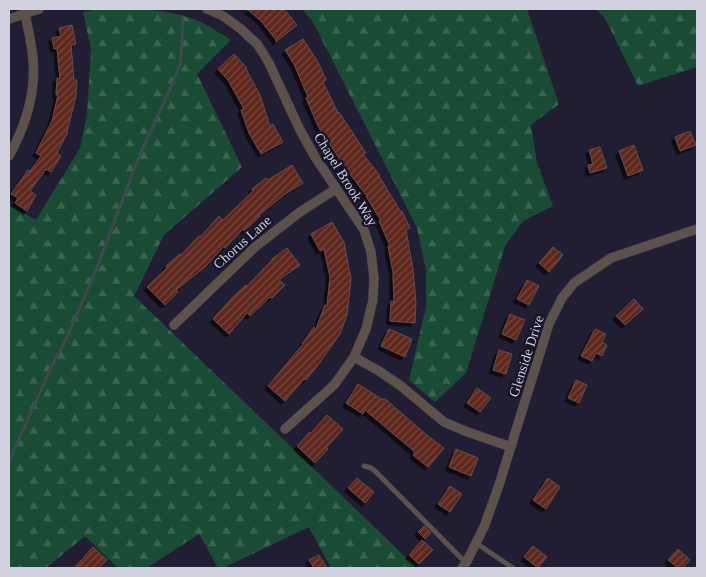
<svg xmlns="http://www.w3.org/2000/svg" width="706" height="577" viewBox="0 0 706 577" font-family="'Times New Roman',serif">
	<defs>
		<pattern id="forest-firs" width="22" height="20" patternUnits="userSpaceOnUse" patternTransform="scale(1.25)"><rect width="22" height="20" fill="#1a4b35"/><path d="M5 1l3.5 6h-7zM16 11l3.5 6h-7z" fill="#3a6452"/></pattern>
		<pattern id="building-hatch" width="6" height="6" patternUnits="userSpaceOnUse" patternTransform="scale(1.25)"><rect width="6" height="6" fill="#5f281e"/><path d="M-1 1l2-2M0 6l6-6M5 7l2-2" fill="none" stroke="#75463e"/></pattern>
		<filter id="shadow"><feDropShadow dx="-3.5" dy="3.5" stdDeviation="0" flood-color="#0009"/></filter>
	</defs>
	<rect width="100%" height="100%" fill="#211e33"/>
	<path fill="url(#forest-firs)" d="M99 9C135 9 166 7 201 22 211 27 221 34 231 40L197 74 242 167 164 235 134 296 417 568H331L309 527 223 568H218L199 534 147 568H118L85 536 46 568H9V205L36 220 80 148 87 114 91 49 83 12Z
		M302 9H527L559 104 531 125 537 163 553 206 523 221 505 246 466 373 435 402 409 380 426 307V270L417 228 313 22Z
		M596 9H697V67L638 86 606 20Z"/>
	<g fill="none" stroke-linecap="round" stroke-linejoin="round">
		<path stroke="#3f474f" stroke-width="3" d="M9 461 51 368 67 337 96 270 138 159 172 85 181 61 183 19"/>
	</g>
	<path fill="url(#building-hatch)" stroke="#674b46" filter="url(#shadow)" d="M247 9H284L297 25 276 42V40L261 21Z
		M72 25 76 44 71 45 74 80H77L76 96 67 132H68L57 153 61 156 51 172 46 169 30 191 36 195 27 211 15 203 18 198 11 194 28 170 30 171 41 156 36 153 52 121 58 95H56L57 78 60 79 57 48 54 49 52 38 61 36 59 28Z
		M303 39 318 62 326 80 323 82 338 113 339 112 366 153 363 154 380 176H379L401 212 402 211 410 228 406 230 413 269 416 303 415 323 390 321 391 301 394 302 393 272 388 246H390L379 221H381L366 196H367L346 169 318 126 306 98 308 97 294 64 285 50Z
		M234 54 247 68 246 69 260 95 270 126 273 124 283 142 261 154 249 133 241 110 244 109 228 80 218 69Z
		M690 131 696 145 680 151 675 137Z
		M634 145 643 170 628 176 619 151Z
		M600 147 607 168 590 173 588 165 593 164 589 150Z
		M292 165 303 183 285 194 259 215 260 216 244 231 243 229 225 248 224 246 205 267 176 290 178 292 165 305 147 287 167 268 166 266 180 254 181 255 199 236 200 237 219 216 223 220 253 191 252 189 266 178 268 180Z
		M332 222 344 242 351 279 347 315 340 334 318 365 306 380 304 379 285 401 268 386 303 344H302L314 327 316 329 325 305 327 306 330 277 324 249 320 251 311 234Z
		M553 247 563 255 549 272 539 263Z
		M287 248 300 265 279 280 285 285 272 298 270 297 250 316 247 313 229 334 213 319 233 297 246 285 247 286 272 260V259Z
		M527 280 539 286 529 305 517 299Z
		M634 299 643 309 625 325 616 316Z
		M510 314 525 320 516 340 502 334Z
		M389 329 412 339 405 357 381 346Z
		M595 329 606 334 602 342 607 345 602 356 596 353 592 361 581 356Z
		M499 350 512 354 506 374 493 370Z
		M576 380 587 385 579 403 568 398Z
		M358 384 383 400 384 398 428 436 444 448 428 467 413 455 415 452 365 410 363 414 346 403Z
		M477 388 491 398 480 412 467 403Z
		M327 415 343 429 326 448 328 449 315 463 297 446 310 432 311 433Z
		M456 449 478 458 471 476 449 467Z
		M357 478 374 492 365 503 348 488Z
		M548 478 560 487 546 509 533 500Z
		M450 486 462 494 450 512 438 504Z
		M424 526 431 533 425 539 418 532Z
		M422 540 433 550 419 564 409 555Z
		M533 546 547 557 538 568 524 557Z
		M93 547 107 560 99 568H74Z
		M678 549 690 560 683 568H678L668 560Z
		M319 555 327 568H314L309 560Z"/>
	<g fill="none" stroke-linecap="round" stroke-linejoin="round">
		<defs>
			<path id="lane" d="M364 466 371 468 375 471 466 563
				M476 543 513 568"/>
			<path id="street" d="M207 9 223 16 241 29 258 45 269 63 300 130 315 157 364 230 371 252 374 278 373 300 366 329 354 357 334 385 285 429
				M9 19 39 9
				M9 156C25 127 36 93 33 60 32 45 28 29 25 14
				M174 325 255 247 300 212 336 189
				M354 357 379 371 401 386 444 422 465 431 511 447
				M462 568 467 561 484 527 499 485 549 324 562 298 574 283 611 258 697 229"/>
		</defs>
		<use href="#lane" stroke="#3d3b4f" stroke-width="5.5"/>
		<use href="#street" stroke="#3d3b4f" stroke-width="10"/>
		<use href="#lane" stroke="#5d514c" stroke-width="4.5"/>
		<use href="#street" stroke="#5d514c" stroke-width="9"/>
	</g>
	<g text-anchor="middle" stroke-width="5" stroke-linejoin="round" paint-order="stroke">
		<g font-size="14" fill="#d2d1df" stroke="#181529">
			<text transform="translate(346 179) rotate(58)" y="5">Chapel Brook Way</text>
			<text transform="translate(242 242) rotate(-42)" y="5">Chorus Lane</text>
			<text transform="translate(526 356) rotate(-72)" y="5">Glenside Drive</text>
		</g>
	</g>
	<rect width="706" height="577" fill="none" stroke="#d2d1df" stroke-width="20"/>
</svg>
